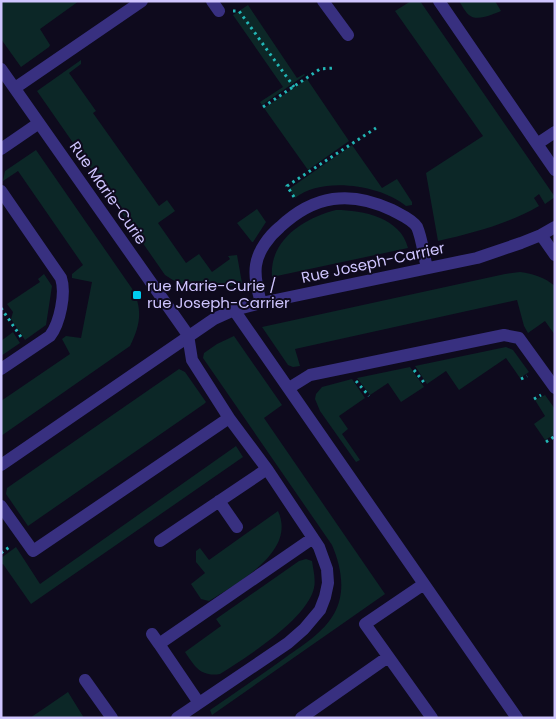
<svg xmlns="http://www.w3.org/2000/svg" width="556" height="719" viewBox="0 0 556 719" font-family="Poppins,sans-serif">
	<rect width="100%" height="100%" fill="#0e0a1d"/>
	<path fill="#0c2727" d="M1 1H79L40 29 50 45 49 47 21 67 1 39Z
		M411 1H420L555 197 545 204 539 194 534 198 539 206C508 224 473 233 438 241L426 173 483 136 395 11Z
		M459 1H495L501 11C493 14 477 22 469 15 465 12 462 5 459 1Z
		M248 5 297 78 304 74 305 75 262 105 260 102 283 87 233 15Z
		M81 60V64L69 73 96 111 93 113 159 206 167 200 175 211 158 223 186 263 199 254 212 272 230 259 228 256 237 255 242 283C208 291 196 296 165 275L37 91Z
		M307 79 349 141 308 170 264 108Z
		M352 145 382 188 397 179 412 202V205L406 206C381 185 322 176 295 198L289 189Z
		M36 150 133 290C143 311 140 325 130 346L1 436V401L70 354 62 339 66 336 81 338 92 282 72 278V274L83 265 18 171 3 181 5 171Z
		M257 209 266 222 253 242H252L237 223Z
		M336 210C363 210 401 218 408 248L272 277C269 240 304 218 336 210Z
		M520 272C534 274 544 277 555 286V335L545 321 528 333 524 326 517 300 295 349 300 366 293 367 288 365 262 327 505 274Z
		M44 274 52 286 46 325 25 340 11 319 13 312 7 304 40 282 38 279Z
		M13 332 20 343 1 356V341Z
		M234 336 282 405 264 418 385 594 212 715 210 710C234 694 258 677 282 660 301 646 324 633 335 612 346 591 341 566 332 545L203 358 204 353 217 344Z
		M506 347 513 350 529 372 520 378 506 358 459 390 446 371 427 384 415 366Z
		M410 367 424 387 401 402 388 383 370 395 357 378Z
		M179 369 185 372 206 402 204 404 28 526 6 494 7 488Z
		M352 379 365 398 339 416 348 429 342 434 360 460 356 462 320 411 315 399 316 394 322 387Z
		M545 395 555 409V434L545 440 534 424 545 416 535 400Z
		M236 446 243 457 31 604 3 564 1 565V558L16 547 40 584Z
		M278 511C297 552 237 583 209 601L201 599 191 584 205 573 196 562V551L200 548 209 560Z
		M306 559 312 561C313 569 316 579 314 588 307 619 247 657 220 674 201 677 195 667 185 652L221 626 216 619 299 561Z
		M68 692 84 718H30Z"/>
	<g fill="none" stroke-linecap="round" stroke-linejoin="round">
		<path stroke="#22b6b5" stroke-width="3" stroke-dasharray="2.5 4" stroke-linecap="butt" d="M233 11H239L294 87
			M263 107 320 69 334 68
			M294 197 287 186 376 128
			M1 308 21 337
			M414 370 426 385
			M521 379 527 376
			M356 381 369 396
			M534 399 541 395
			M546 442 555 436
			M1 553 11 546"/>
		<path stroke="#383080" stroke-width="12" d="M212 1 219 11
			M323 1 348 35
			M439 1 537 144
			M1 69 188 335 192 360 229 418 33 551 1 506
			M15 88 142 1
			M555 132 537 144 555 170
			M1 149 39 123
			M1 191 61 278C66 293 60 323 50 336L1 369
			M541 235 555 255
			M261 303C258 291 254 278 256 265 258 251 269 236 280 227 314 195 350 190 392 210 399 214 412 219 417 227 422 238 424 257 427 268
			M234 310 517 718
			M289 388 310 375 504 335 519 338 555 388
			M1 465 214 319 234 310 261 303 477 258 521 243 541 235 555 227
			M219 501 237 527
			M160 541 267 469
			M424 584 365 624 432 718
			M152 634 159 644
			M85 680 112 718
			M199 703 159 644 313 538
			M177 718 288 643 304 629 320 610 325 597 328 583 327 569 319 547 267 469 229 418
			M301 718 388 657"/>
	</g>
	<rect fill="#00cbf0" stroke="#0e0a1d" stroke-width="2" x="132" y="290" width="10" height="10" rx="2.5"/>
	<g text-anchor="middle" stroke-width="4" stroke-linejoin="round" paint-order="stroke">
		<g font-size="15" fill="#cfc5ff" stroke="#0e0a1d">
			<text transform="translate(108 193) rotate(55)" y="5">Rue Marie-Curie</text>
			<text transform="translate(373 263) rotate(-12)" y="5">Rue Joseph-Carrier</text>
		</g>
		<g font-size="15" fill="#cfc5ff" stroke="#0e0a1d" text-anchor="start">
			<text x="147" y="291">rue Marie-Curie /<tspan x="147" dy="17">rue Joseph-Carrier</tspan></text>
		</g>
	</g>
	<rect width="556" height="719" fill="none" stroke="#cfc5ff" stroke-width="5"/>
</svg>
